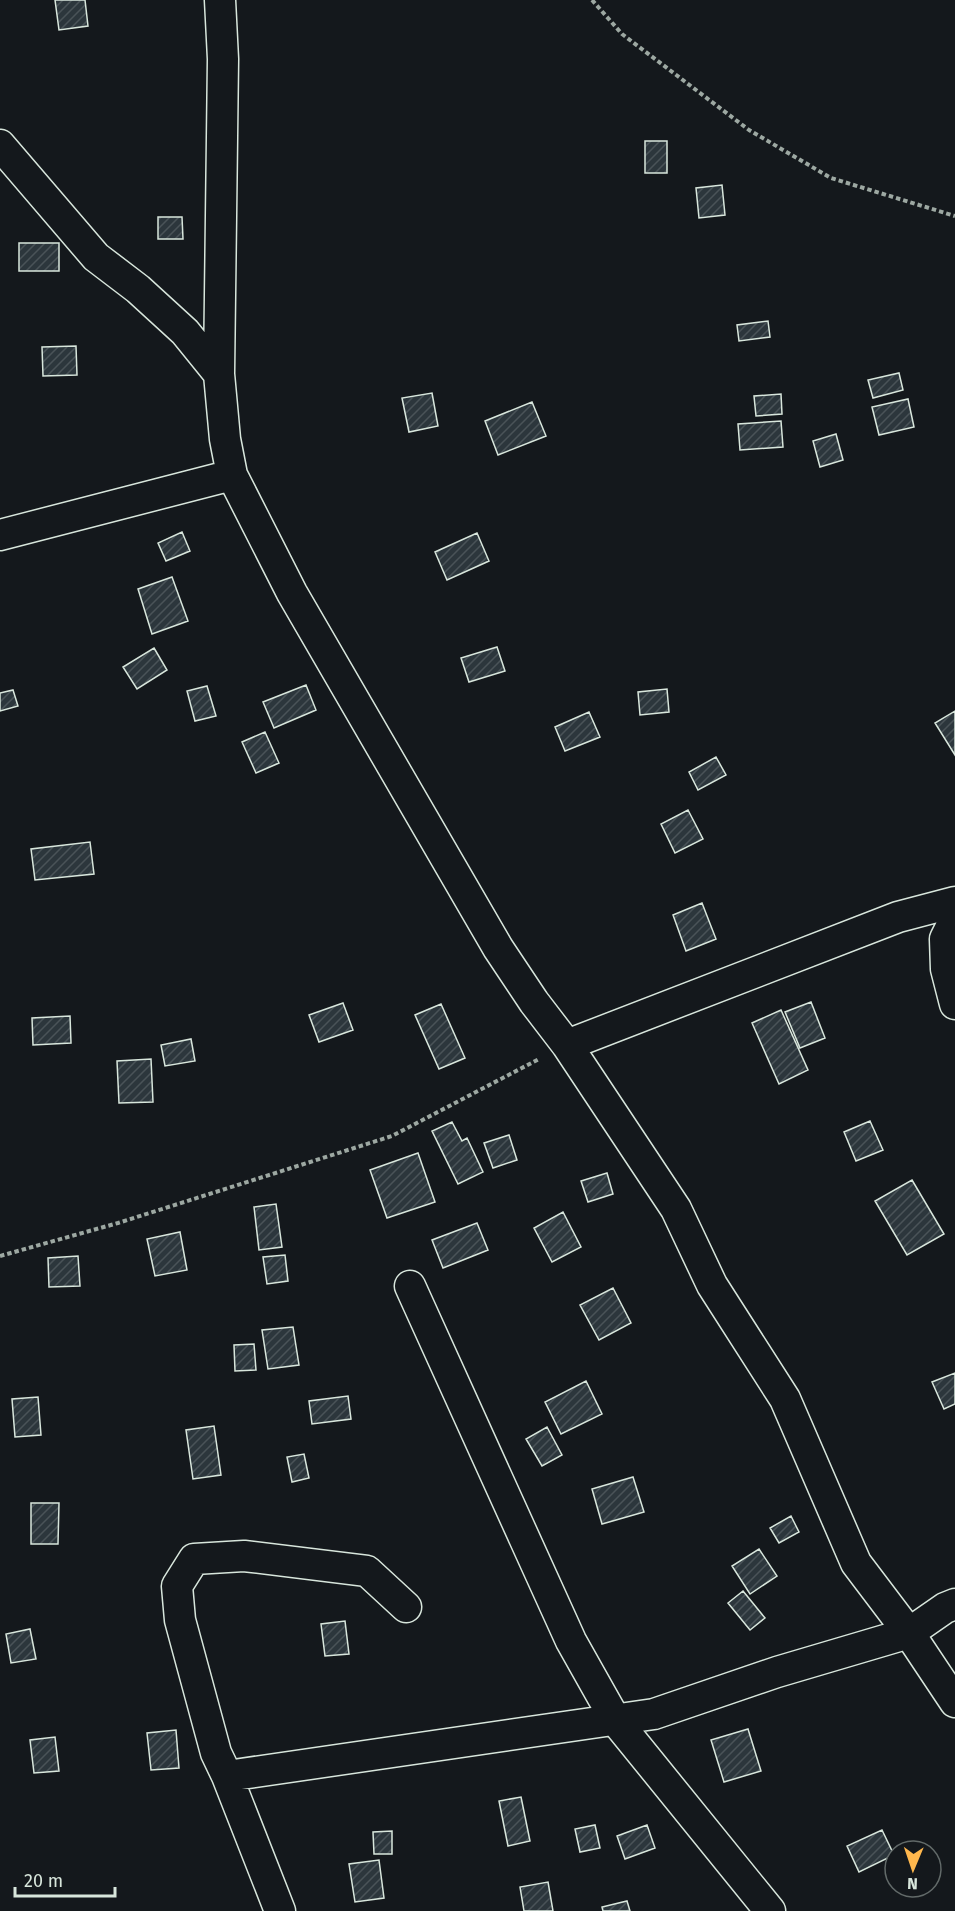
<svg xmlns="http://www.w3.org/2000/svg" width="955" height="1911" viewBox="0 0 955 1911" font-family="'Fira Sans',sans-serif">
	<defs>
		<pattern id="building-hatch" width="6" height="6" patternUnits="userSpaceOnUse" patternTransform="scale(1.5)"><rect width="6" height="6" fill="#2c363c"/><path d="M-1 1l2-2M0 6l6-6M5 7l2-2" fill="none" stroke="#4a5358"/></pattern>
	</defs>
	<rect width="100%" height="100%" fill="#14181c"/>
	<path fill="url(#building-hatch)" stroke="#d8e6dc" stroke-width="1.5" d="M55 0H85L88 26 59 30Z
		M645 141H667V173H645Z
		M722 185 725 215 699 218 696 188Z
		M158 217H182L183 239H158Z
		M19 243H59V271H19Z
		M768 321 770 337 739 341 737 325Z
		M76 346 77 375 43 376 42 347Z
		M899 373 903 390 873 398 868 380Z
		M432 393 438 426 409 432 402 398Z
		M781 394 782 414 756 416 754 396Z
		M908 399 914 427 879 435 872 407Z
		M532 402 546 436 498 455 485 421Z
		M781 421 783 447 740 450 738 424Z
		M836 434 843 460 820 467 813 441Z
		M182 532 190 551 166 561 158 543Z
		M477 533 489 561 447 580 435 552Z
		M172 577 188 621 152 634 138 589Z
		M497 647 505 671 469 682 461 658Z
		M154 648 167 670 137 689 123 667Z
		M306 685 316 710 274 728 263 702Z
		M207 686 216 716 195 721 187 691Z
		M667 689 669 712 640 715 638 692Z
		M13 690 18 706 0 711V693Z
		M955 711V755L935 723Z
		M589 712 600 737 565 751 555 727Z
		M265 732 279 763 256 773 242 742Z
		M716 757 726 775 698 790 689 772Z
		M688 810 703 839 675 853 661 824Z
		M90 842 94 874 35 880 31 849Z
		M702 903 716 939 686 951 673 915Z
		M811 1002 825 1038 800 1048 785 1012Z
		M343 1003 353 1030 319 1042 309 1015Z
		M441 1004 465 1058 439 1069 415 1015Z
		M781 1010 808 1070 779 1084 752 1023Z
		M70 1016 71 1043 33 1045 32 1018Z
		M191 1039 195 1061 165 1066 161 1045Z
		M151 1059 153 1102 119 1103 117 1061Z
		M870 1121 883 1150 856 1161 844 1132Z
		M452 1122 462 1141 467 1138 483 1172 458 1184 432 1131Z
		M509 1135 517 1160 493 1168 484 1143Z
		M418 1153 435 1202 387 1218 370 1170Z
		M607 1173 613 1194 588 1202 581 1181Z
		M912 1180 944 1234 907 1255 875 1201Z
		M276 1204 282 1247 259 1250 254 1207Z
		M563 1212 581 1247 552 1262 534 1228Z
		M477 1223 488 1250 443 1268 432 1240Z
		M180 1232 187 1270 155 1276 147 1239Z
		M285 1255 288 1281 267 1284 263 1257Z
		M78 1256 80 1286 49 1287 48 1258Z
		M613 1288 631 1323 599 1340 580 1305Z
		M293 1327 299 1365 268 1369 262 1330Z
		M254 1344 256 1370 235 1371 234 1345Z
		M955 1373V1404L944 1409 932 1382Z
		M586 1381 602 1414 561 1434 545 1402Z
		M348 1396 351 1419 312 1424 309 1401Z
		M38 1397 41 1435 15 1437 12 1399Z
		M214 1426 221 1475 193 1479 186 1430Z
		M547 1427 562 1455 542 1466 526 1439Z
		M304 1454 309 1478 292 1482 287 1457Z
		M633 1477 644 1512 602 1524 592 1489Z
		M31 1503H59L58 1544H31Z
		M791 1516 799 1532 779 1543 770 1528Z
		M759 1549 777 1576 750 1594 732 1566Z
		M743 1591 765 1618 750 1630 728 1603Z
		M345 1621 349 1654 325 1656 321 1624Z
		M30 1629 36 1659 11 1663 6 1634Z
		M748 1729 761 1771 724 1782 711 1740Z
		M176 1730 179 1768 151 1770 147 1733Z
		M55 1737 59 1771 34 1773 30 1740Z
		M521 1797 530 1841 508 1846 499 1801Z
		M595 1825 600 1848 580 1852 575 1829Z
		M647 1825 655 1848 625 1859 617 1836Z
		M882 1830 894 1855 859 1872 847 1846Z
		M392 1831V1854H374L373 1832Z
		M379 1860 384 1898 355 1902 349 1864Z
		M548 1882 553 1911H524L520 1887Z
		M627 1901 630 1911H603L602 1907Z"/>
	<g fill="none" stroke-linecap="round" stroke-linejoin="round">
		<defs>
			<path id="minor" d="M220 0 223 59 219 374 225 439 232 475 292 593 498 948 534 1002 567 1045 676 1209 712 1285 785 1399 856 1563 909 1633 955 1702
				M0 145 96 257 138 289 185 332 219 374
				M0 535 232 475
				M955 919 945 939 946 969 955 1004
				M567 1045 898 917 955 902
				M410 1286 571 1641 616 1721 770 1911
				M227 1776 654 1714 777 1672 909 1633 945 1608 955 1604
				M280 1911 227 1776 216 1753 180 1620 177 1586 194 1559 244 1556 367 1571 406 1607"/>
		</defs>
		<use href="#minor" stroke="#d8e6dc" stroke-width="33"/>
		<path stroke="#9da8a2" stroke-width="4" stroke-dasharray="4.5 3" stroke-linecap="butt" d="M592 0 622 34 749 130 831 178 955 216
			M0 1256 118 1223 392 1136 539 1059"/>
		<use href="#minor" stroke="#14181c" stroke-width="30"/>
	</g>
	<g transform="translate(913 1869) rotate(182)"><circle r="28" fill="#14181c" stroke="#626a69" stroke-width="1.5"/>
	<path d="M0-4.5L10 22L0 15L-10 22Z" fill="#ffb74d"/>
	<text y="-9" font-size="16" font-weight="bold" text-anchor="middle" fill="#d8e6dc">N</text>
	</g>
	<path d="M15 1887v9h100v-9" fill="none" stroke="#d8e6dc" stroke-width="3"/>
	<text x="24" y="1887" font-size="18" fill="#d8e6dc" stroke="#14181c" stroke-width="4.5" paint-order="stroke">20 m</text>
</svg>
